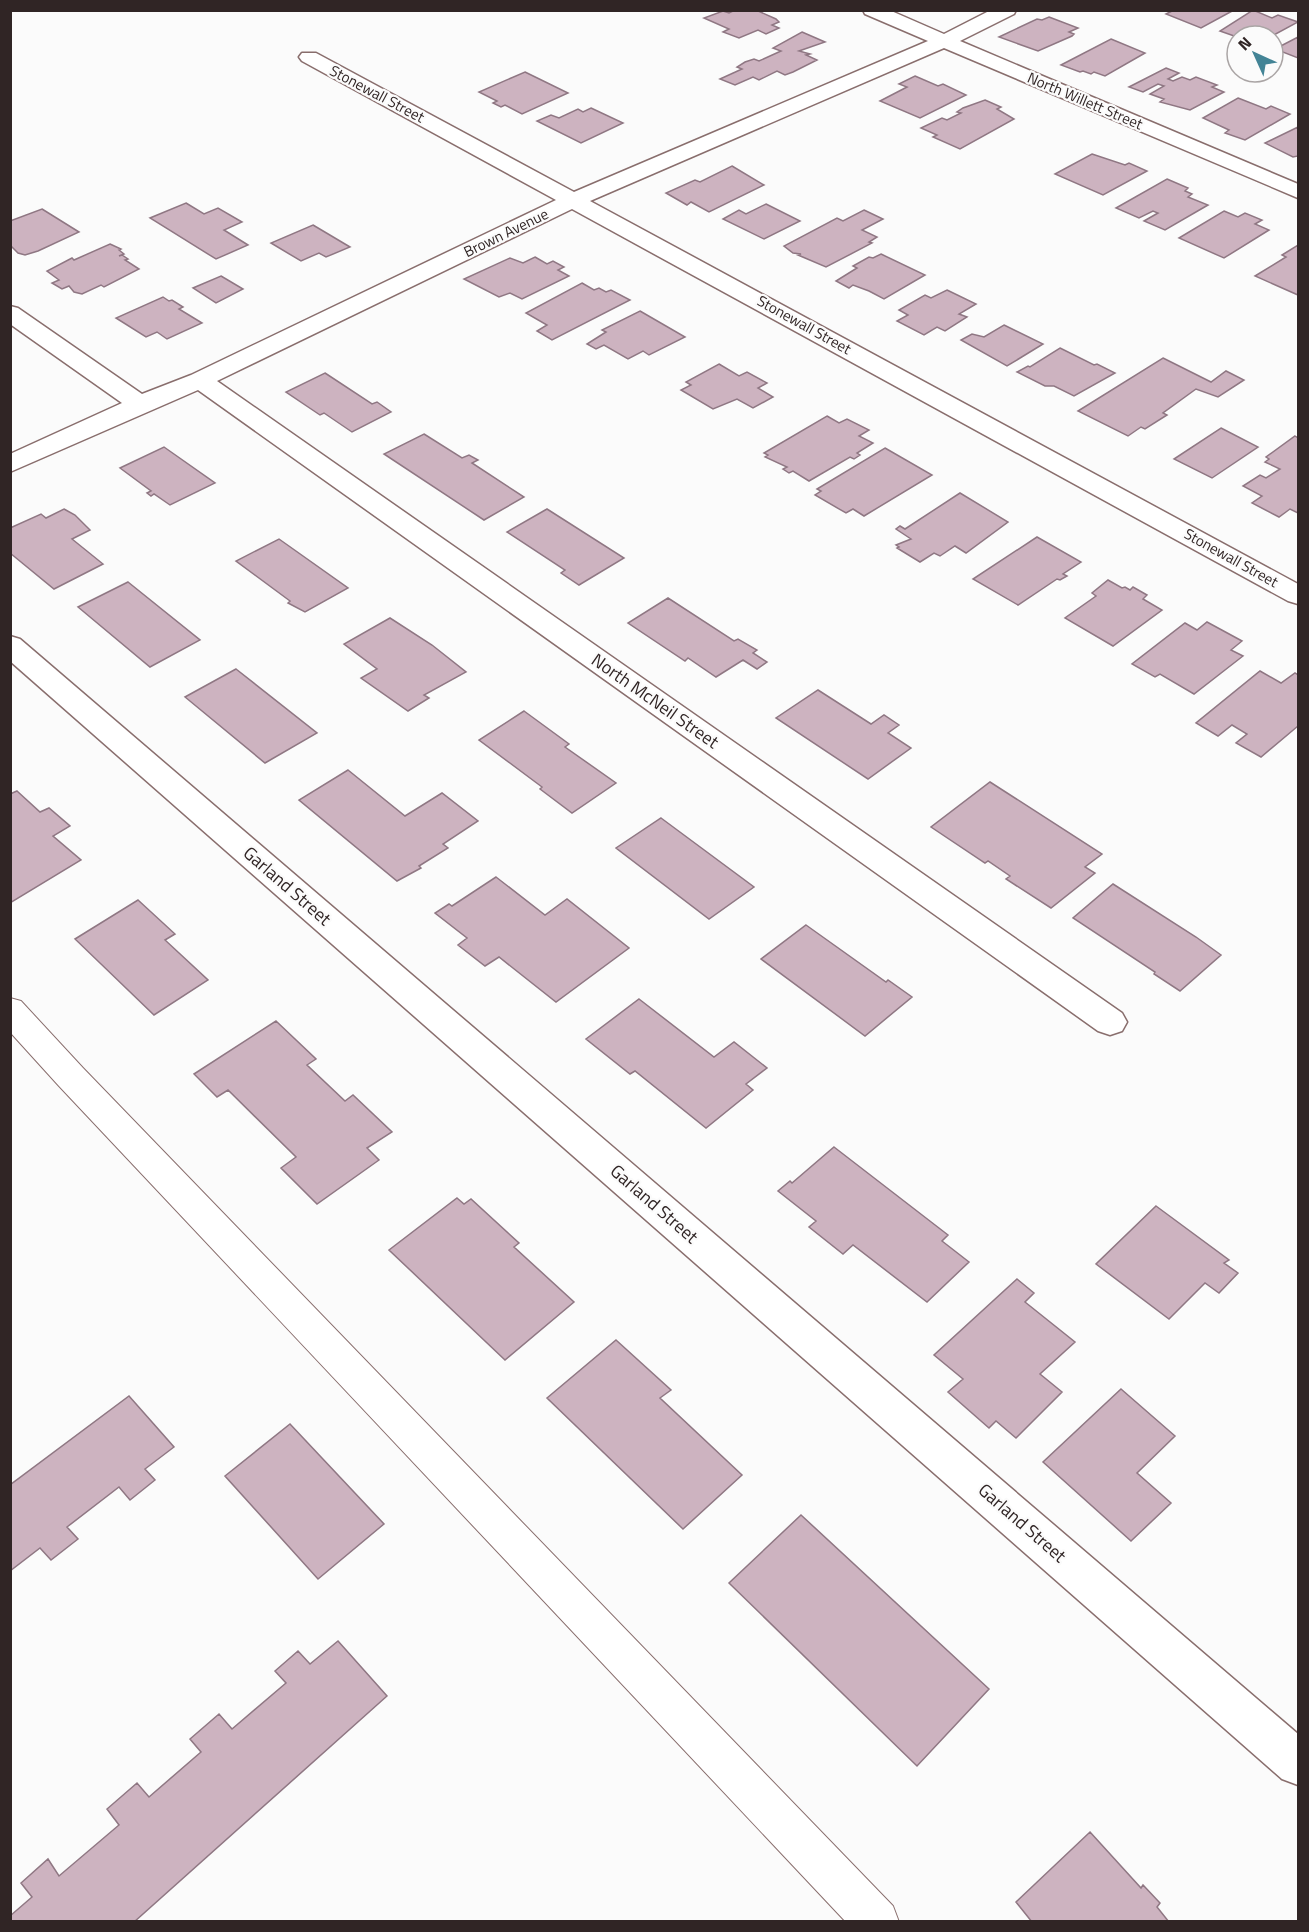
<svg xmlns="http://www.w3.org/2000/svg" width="1309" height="1932" viewBox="0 0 1309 1932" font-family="'Titillium Web',sans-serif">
	<rect width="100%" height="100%" fill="#fbfbfb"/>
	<path fill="#cdb3c0" stroke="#8f7783" stroke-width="1.5" d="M735 10H756L776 19 779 22 772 25 779 28 766 34 758 30 739 38 723 32 729 29 704 18 723 11 729 13Z
		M1174 10H1234L1201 28 1166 14Z
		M1253 10 1272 18 1278 15 1298 22 1272 36 1237 37 1220 31Z
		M1049 17 1078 28 1069 32 1074 34 1072 36 1038 51 999 37 1037 19 1042 20Z
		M802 32 825 42 799 51 810 54 806 55 817 60 793 72 785 75 777 71 759 80 753 77 735 85 720 79 742 69 737 67 745 62 754 59 759 61 781 51 773 48Z
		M1298 37V58L1275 49Z
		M1111 39 1145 53 1105 76 1094 72 1091 74 1083 71 1080 72 1061 65Z
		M1166 68 1179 73 1168 79 1173 81 1182 77 1190 80 1196 77 1217 85 1212 87 1224 92 1190 110 1160 102 1164 99 1150 94 1164 86 1158 84 1143 92 1129 87Z
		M525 72 568 93 522 114 505 105 501 107 493 103 497 101 479 92Z
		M915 76 938 86 943 84 966 95 920 118 880 101 907 87 899 84Z
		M1238 98 1266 109 1271 106 1290 114 1245 140 1225 133 1229 130 1203 118Z
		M985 100 1001 107 997 109 1014 119 960 149 933 137 937 135 921 128 942 118 947 120 961 113 957 112 963 108Z
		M591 108 623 123 581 143 537 121 551 115 559 118 578 109 583 112Z
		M1298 127V156L1293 157 1265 143Z
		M1092 154 1125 165 1129 163 1147 171 1103 195 1055 174Z
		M732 166 764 185 709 212 691 202 687 205 666 193 695 180 700 182Z
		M1167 179 1188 188 1185 191 1192 194 1188 197 1208 205 1165 230 1144 221 1158 213 1153 211 1139 218 1116 208Z
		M186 203 204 214 218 208 242 222 224 230 248 245 216 259 150 218Z
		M766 204 800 221 764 239 723 219 739 210 746 214Z
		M42 209 79 232 38 251 25 255 18 253 10 245V221Z
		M864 210 883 219 862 230 877 237 869 242 872 243 826 267 798 255 801 254 793 253 784 246 837 218 843 221Z
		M1224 211 1238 217 1245 213 1262 220 1255 224 1269 230 1224 258 1179 238Z
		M313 225 350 247 326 257 319 253 301 261 271 243Z
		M110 244 121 249 119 250 124 254 119 256 122 255 128 259 125 260 139 269 104 287 101 285 82 294 74 292 69 286 62 289 52 283 59 280 47 271 72 258 74 260Z
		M1298 245V295L1255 276 1286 257 1282 255Z
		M881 254 925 275 884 299 869 291 853 285 849 288 836 281 857 268 853 266 869 257 873 258Z
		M535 257 547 264 553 261 564 267 558 270 569 276 522 299 510 293 499 297 464 279 510 258 523 263Z
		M221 276 243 289 216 303 193 288Z
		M582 283 594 290 599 288 606 292 611 290 630 300 552 340 537 331 547 325 526 313Z
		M947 290 976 304 959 314 967 317 945 331 937 327 924 335 897 321 908 315 899 310 925 295 931 298Z
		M163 297 169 301 172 300 183 307 179 309 202 323 167 339 157 332 146 337 116 318Z
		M640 311 685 337 649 355 643 351 628 359 604 345 596 349 587 344 606 332 602 330Z
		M1004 325 1043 344 1007 366 961 340 972 334 984 337Z
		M1060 348 1094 365 1097 364 1115 373 1074 396 1054 386H1045L1017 372 1028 366 1030 367Z
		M1163 358 1211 382 1226 371 1244 380 1218 397 1196 389 1163 413 1167 415 1145 429 1141 427 1128 436 1078 411Z
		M719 364 739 376 747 372 767 383 758 388 773 397 753 408 737 399 713 409 681 390 691 385 686 382Z
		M325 373 372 404 377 402 391 412 352 432 324 413 320 415 286 392Z
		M827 416 839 423 847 419 869 430 859 436 873 443 857 453 860 455 854 459 850 457 809 481 793 471 789 473 783 469 787 467 765 457 768 455 764 453Z
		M1221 428 1258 447 1212 478 1174 459Z
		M424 434 462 458 469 455 478 460 472 463 524 497 484 520 384 454Z
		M1295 436 1298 438V513L1290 509 1279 517 1252 503 1262 496 1243 486 1260 475 1266 478 1280 469 1265 462 1269 459 1266 457Z
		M164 447 215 483 170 505 154 494 151 496 147 493 151 491 120 468Z
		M885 448 932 475 864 516 853 509 846 513 815 495 821 491 817 489Z
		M960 493 1008 522 966 553 955 546 940 556 934 553 920 562 897 548 899 547 896 545 911 539 896 529 900 526 905 529Z
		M64 509 75 515 90 530 72 539 103 564 54 589 10 553V528L41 514 46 518Z
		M547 509 624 558 579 585 561 573 565 570 507 532Z
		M1037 537 1081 562 1063 574 1067 576 1060 580 1057 579 1018 605 973 579Z
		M279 539 348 588 305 612 288 603 290 601 236 561Z
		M1108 580 1122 588 1125 587 1130 590 1133 587 1147 595 1143 599 1162 610 1113 646 1065 618 1096 596 1092 593Z
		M128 582 200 640 150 667 78 607Z
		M668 598 734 641 738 639 757 650 753 653 767 662 757 669 743 660 716 677 688 658 685 661 628 623Z
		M390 618 432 645 466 672 424 695 429 698 408 711 361 678 377 669 344 644Z
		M1207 622 1242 641 1231 650 1243 656 1194 694 1160 674 1155 677 1132 664 1185 623 1197 630Z
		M236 669 317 733 265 763 185 697Z
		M1260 671 1281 683 1295 673 1298 675V726L1261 757 1236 743 1247 734 1232 725 1218 736 1196 723Z
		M818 690 871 724 884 715 899 725 888 733 911 748 868 779 776 718Z
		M524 711 569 744 565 747 616 783 572 813 540 789 542 787 479 740Z
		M348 770 405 816 442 793 478 821 443 844 448 848 419 866 421 868 397 881 299 800Z
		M990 782 1102 854 1085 867 1095 873 1051 908 1006 879 1010 876 988 861 985 863 931 827Z
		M17 791 40 812 49 808 70 826 53 836 81 860 10 903V794Z
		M661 818 754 887 709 919 616 848Z
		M496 877 545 915 567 899 629 948 556 1002 499 957 485 966 458 945 467 938 435 913 449 904 452 906Z
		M1113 884 1196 937 1221 955 1180 991 1154 974 1155 972 1073 918Z
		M138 900 175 934 165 940 208 980 154 1015 75 939Z
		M806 925 886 982 888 980 912 997 865 1036 761 959Z
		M639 999 714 1057 734 1042 767 1068 746 1084 753 1090 706 1128 635 1071 630 1074 586 1039Z
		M276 1021 316 1059 307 1065 345 1101 353 1095 392 1132 367 1148 379 1160 317 1204 281 1168 296 1157 228 1090 217 1097 194 1074Z
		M834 1147 948 1235 942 1241 969 1262 927 1302 853 1245 843 1254 809 1227 816 1221 778 1191 790 1181 792 1183Z
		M457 1198 464 1204 471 1199 519 1243 514 1247 574 1302 505 1360 389 1250Z
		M1156 1206 1229 1260 1224 1263 1238 1273 1219 1293 1205 1283 1169 1319 1096 1264Z
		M1017 1279 1034 1293 1025 1302 1075 1342 1040 1374 1062 1392 1016 1438 996 1421 989 1428 948 1392 963 1379 934 1355Z
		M616 1340 671 1390 660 1398 742 1475 683 1529 547 1398Z
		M1121 1389 1175 1436 1137 1473 1171 1503 1131 1541 1043 1462Z
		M129 1396 174 1447 145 1469 155 1480 130 1500 119 1487 67 1527 78 1539 51 1560 40 1548 10 1571V1485Z
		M290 1424 384 1524 318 1579 225 1476Z
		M801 1515 989 1689 917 1766 729 1583Z
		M338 1641 387 1696 134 1922H10V1916L32 1897 21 1883 48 1859 59 1876 119 1825 107 1809 137 1783 149 1797 201 1752 190 1739 219 1714 232 1729 286 1683 275 1671 298 1651 310 1664Z
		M1090 1832 1141 1888 1143 1885 1160 1903 1157 1907 1169 1922H1032L1016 1902Z"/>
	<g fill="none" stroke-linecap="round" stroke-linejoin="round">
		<defs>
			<path id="lane" d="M10 998 21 1001 83 1068 893 1906 899 1922H846L59 1086 10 1032Z"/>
			<path id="street" d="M863 10H889L944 34 991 10H1016L1014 14 960 41 1298 184V198L944 48 590 201 1298 584V604L1288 601 572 209 217 381 1122 1013 1127 1022 1122 1031 1110 1035 1098 1031 198 390 10 472V454L122 403 10 324V306L18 308 142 394 191 375 556 200 302 61 299 57 302 53H316L574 192 928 41 865 14Z
				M10 636 20 639 1298 1734V1785L1282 1779 10 661Z"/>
		</defs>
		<use href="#lane" stroke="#896e6d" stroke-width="2"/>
		<use href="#street" stroke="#896e6d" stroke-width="3"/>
		<use href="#lane" fill="#fff" fill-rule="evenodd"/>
		<use href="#street" fill="#fff" fill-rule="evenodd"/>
	</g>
	<g text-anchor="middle" stroke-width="4.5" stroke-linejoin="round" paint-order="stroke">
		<g font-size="15" fill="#302525" stroke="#fbfbfb">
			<text transform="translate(377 94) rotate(28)" y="5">Stonewall Street</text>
			<text transform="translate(1085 101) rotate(23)" y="5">North Willett Street</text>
			<text transform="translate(506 233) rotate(-26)" y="5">Brown Avenue</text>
			<text transform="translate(804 325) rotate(29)" y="5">Stonewall Street</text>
			<text transform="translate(1231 558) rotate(29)" y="5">Stonewall Street</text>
		</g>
		<g font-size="18" fill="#302525" stroke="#fbfbfb">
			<text transform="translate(655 701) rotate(35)" y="6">North McNeil Street</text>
			<text transform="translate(287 886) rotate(41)" y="6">Garland Street</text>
			<text transform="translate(654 1204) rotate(41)" y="6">Garland Street</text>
			<text transform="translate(1022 1523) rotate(41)" y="6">Garland Street</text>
		</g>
	</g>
	<rect width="1309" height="1932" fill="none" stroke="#302525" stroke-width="24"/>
	<g transform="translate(1255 54) rotate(315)"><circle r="28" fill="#fbfbfb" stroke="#aaa5a5" stroke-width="1.5"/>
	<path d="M0-4.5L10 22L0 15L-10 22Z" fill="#438496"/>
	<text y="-9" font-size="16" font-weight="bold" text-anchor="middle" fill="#302525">N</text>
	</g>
</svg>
